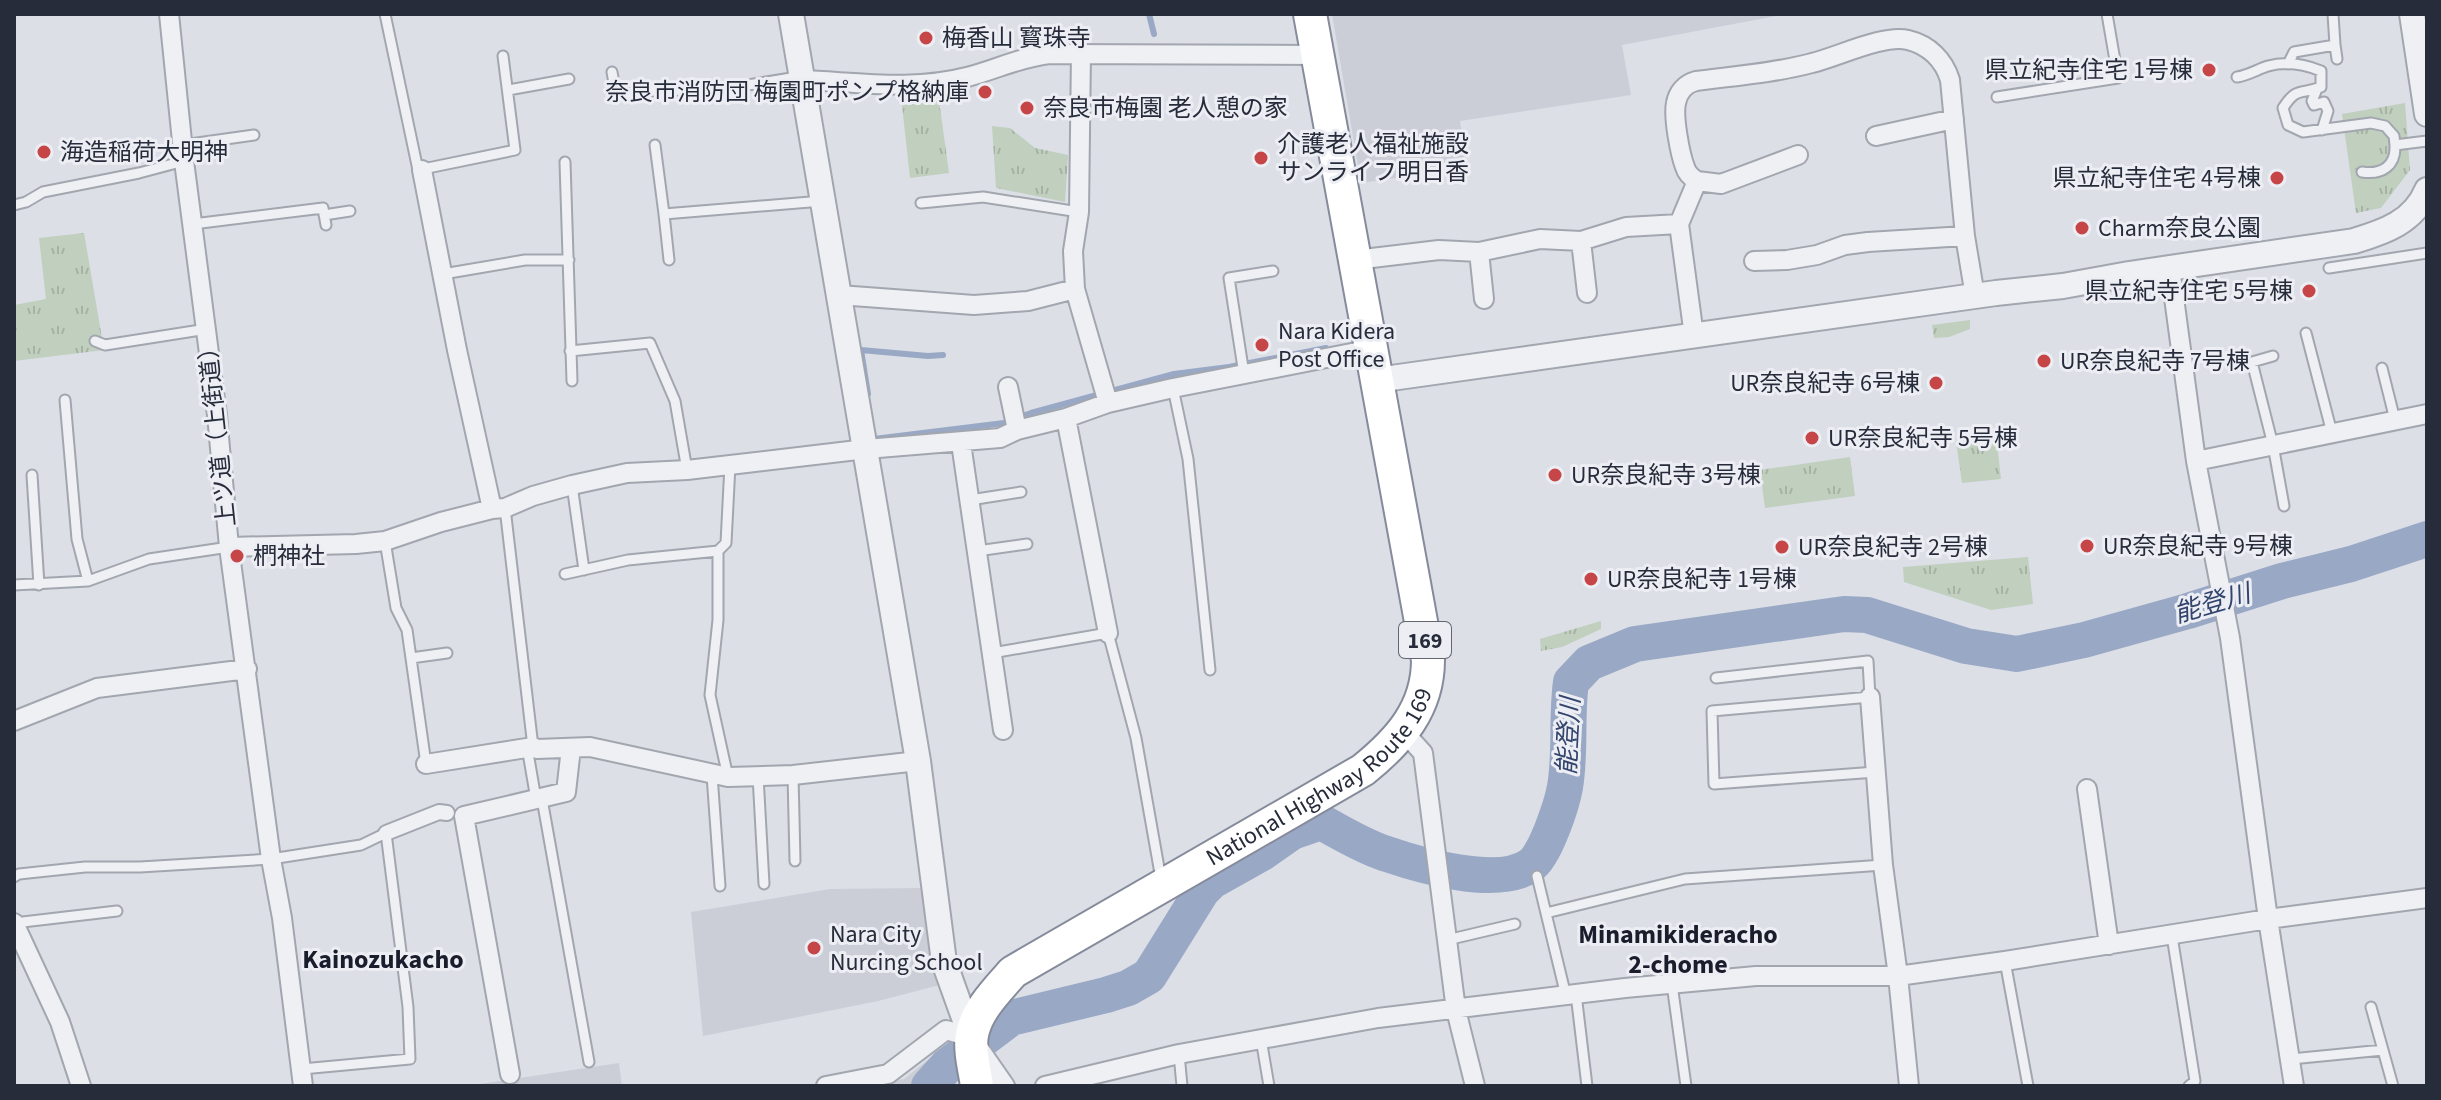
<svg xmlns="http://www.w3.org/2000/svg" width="2441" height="1100" viewBox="0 0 2441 1100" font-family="'Source Sans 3','Noto Sans JP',sans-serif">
	<defs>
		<pattern id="park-tufts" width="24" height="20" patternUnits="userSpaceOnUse" patternTransform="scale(2)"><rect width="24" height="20" fill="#c0cfbe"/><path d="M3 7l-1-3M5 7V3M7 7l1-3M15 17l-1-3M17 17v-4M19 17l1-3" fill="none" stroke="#a5b2a4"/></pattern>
	</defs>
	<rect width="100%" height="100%" fill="#dcdfe6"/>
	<path fill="#cbced7" d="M1332 14H1787L1622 45 1631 95 1460 121 1467 168 1361 183Z
		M922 888 940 985 878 1001 703 1036 691 912 830 889Z
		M950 1042 952 1058 927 1086H864L904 1079Z
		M619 1063 622 1086H466Z"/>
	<path fill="url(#park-tufts)" d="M938 93 949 173 910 178 901 96Z
		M2405 103 2410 170 2381 208 2356 213 2342 114Z
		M992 126 1010 128 1035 148 1068 155 1065 202 996 188Z
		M84 233 104 350 14 361V305L46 299 39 238Z
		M1970 320V329L1949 337 1934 338 1932 325Z
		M1996 435 2001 479 1962 483 1956 441Z
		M1850 457 1855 496 1765 508 1760 470Z
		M2028 557 2033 604 1991 610 1904 582 1903 567Z
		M1601 621V629L1562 647 1541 651 1540 639Z"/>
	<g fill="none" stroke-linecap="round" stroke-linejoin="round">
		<path stroke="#99a8c5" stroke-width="6" d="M1149 14 1154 34
			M868 394 861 350 928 356 943 355
			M873 432 874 439 1004 423 1031 413 1174 374 1229 367 1326 348"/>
		<path stroke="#99a8c5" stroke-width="36" d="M929 1086 947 1066 1011 1018 1106 995 1128 988 1149 976 1202 891 1212 881 1262 853 1292 832 1321 822C1342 833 1364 847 1387 854 1422 866 1499 888 1531 865 1545 856 1562 804 1565 787 1571 752 1566 717 1571 682L1589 663 1635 644 1844 614 1867 615 1966 646 2017 654 2084 640 2188 611 2282 581 2351 564 2427 539"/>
		<defs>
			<path id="service" d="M385 14 418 170 515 150 503 56
				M2335 45 2337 59
				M2288 64 2294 52 2335 45 2333 14
				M612 72 616 95 651 91 723 89 791 78 800 80
				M2237 77C2249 75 2258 69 2268 66 2286 61 2304 64 2321 71V87C2301 95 2297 86 2283 108L2288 125 2303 132 2371 123 2385 126 2394 136 2395 145
				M2317 89 2312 101 2314 105 2324 102 2328 111 2322 130
				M508 90 569 79
				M1997 97 2118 78 2107 14
				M183 145 254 135
				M655 145 664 214 822 201
				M565 162 572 381
				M2362 172C2382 175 2396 166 2395 145L2427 141
				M921 203 983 197 1079 212
				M14 205 26 202 43 192 139 173 184 161
				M664 214 669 260
				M324 215 350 211
				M193 224 323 208 326 225
				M2329 268 2427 253
				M443 274 525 260H569
				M2306 333 2332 433
				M95 341 105 345 207 329
				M570 351 650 343 675 401 687 470
				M2273 356 2252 362 2273 445 2284 506
				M2382 368 2395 420
				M1244 374 1229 278 1273 271
				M1173 388 1188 459 1210 670
				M65 400 77 539 88 581
				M32 475 39 585
				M572 485 584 570
				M970 500 1021 492
				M505 508 533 747
				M385 541 396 608 407 630 426 764
				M977 551 1027 544
				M565 574 628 560 718 551
				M14 585 88 581 149 559 229 547
				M992 653 1108 633 1136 738 1161 879
				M411 658 447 653
				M1716 678 1868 661 1870 697 1712 711 1714 784 1876 772
				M527 747 536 799
				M712 775 720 886
				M793 775 795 861
				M758 776 764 884
				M728 777 710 695 718 620V551L726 543 730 465
				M542 799 589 1062
				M1537 876 1566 996
				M14 877 19 874 85 867H140L271 859 361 845 386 833 408 1007 410 1059 302 1069
				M1546 913 1685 879 1883 865
				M14 923 117 911
				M2172 936 2195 1081 2189 1086
				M1447 940 1515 924
				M2005 961 2028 1086
				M1672 984 1686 1086
				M1576 994 1587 1086
				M2371 1007 2393 1086
				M1261 1039 1269 1086
				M1179 1054 1182 1086
				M2291 1059 2383 1050"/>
			<path id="pedestrian" d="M386 833 439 812 447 813"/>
			<path id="minor" d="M169 14 184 161 217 415 229 547 271 859 282 918 303 1086
				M1081 52 1079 212 1073 251 1075 289 1108 403
				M802 80C856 82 914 91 967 77 995 70 1020 57 1050 54L1317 55
				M1876 136 1954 119
				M422 170 457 350 492 509
				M1697 181 1721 184 1798 155
				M1581 241 1587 293
				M1479 252 1484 299
				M1355 260 1439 250 1479 252 1540 239 1581 241 1626 227 1679 224
				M1754 261 1787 260 1817 255 1845 245 1868 242 1965 236
				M2170 268 2196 461 2230 638 2268 919 2294 1086
				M839 295 974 305 1028 301 1075 289
				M1694 336 1679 224 1697 181C1692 178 1687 174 1685 167 1680 154 1673 117 1676 103 1678 92 1685 84 1696 81 1734 76 1775 73 1812 63 1837 57 1884 34 1908 40 1929 45 1944 60 1950 80L1965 236 1975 296
				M1008 387 1017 430
				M1066 418 1108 633
				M961 443 1003 730
				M2196 461 2427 414
				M229 547 356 544 385 541 441 522 492 509 505 508 533 496 572 485 627 473 687 470 866 449 1000 438 1017 430 1066 418 1108 403 1173 388 1372 349
				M1870 697 1883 865 1898 976 1909 1086
				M14 721 97 688 247 669
				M1403 731 1423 753 1456 1010 1475 1086
				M426 764 533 747 537 749 590 747 728 777 793 775 918 761
				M2087 789 2109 945
				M14 923 60 1022 81 1086
				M510 1074 464 816 566 792 571 748
				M826 1086 888 1074 946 1030 971 1037 1005 1086
				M1045 1086 1179 1054 1378 1018 1625 988 1756 976H1898L2005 961 2268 919 2427 898"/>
			<path id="tertiary" d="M791 14 918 761 944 962 971 1037
				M2412 14 2427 114
				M1377 380 1996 293 2063 286 2129 274 2354 241C2384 232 2414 222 2427 190"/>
			<g id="trunk">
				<path id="s1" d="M977 1086C975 1071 969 1050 972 1035 976 1011 997 990 1013 972L1363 770C1399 741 1428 709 1428 660L1310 14"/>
			</g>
		</defs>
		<use href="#service" stroke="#a2a6af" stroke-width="13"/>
		<use href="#pedestrian" stroke="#a2a6af" stroke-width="18"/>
		<use href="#minor" stroke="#a2a6af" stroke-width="22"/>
		<use href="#tertiary" stroke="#a2a6af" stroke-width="28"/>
		<use href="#trunk" stroke="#858b9b" stroke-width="36"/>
		<use href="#service" stroke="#eff0f4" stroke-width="9"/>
		<use href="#pedestrian" stroke="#eff0f4" stroke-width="14"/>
		<use href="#minor" stroke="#eff0f4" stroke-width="18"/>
		<use href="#tertiary" stroke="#eff0f4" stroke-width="24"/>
		<use href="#trunk" stroke="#fff" stroke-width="32"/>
	</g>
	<g fill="#c64648" stroke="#eceef4" stroke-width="3">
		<circle cx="926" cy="38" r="8"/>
		<circle cx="2209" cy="70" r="8"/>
		<circle cx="985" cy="92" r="8"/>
		<circle cx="1027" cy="108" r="8"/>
		<circle cx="44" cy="152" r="8"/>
		<circle cx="1261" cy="158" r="8"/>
		<circle cx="2277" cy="178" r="8"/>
		<circle cx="2082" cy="228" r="8"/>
		<circle cx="2309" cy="291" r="8"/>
		<circle cx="1262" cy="345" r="8"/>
		<circle cx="2044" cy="361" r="8"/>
		<circle cx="1936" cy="383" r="8"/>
		<circle cx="1812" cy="438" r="8"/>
		<circle cx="1555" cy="475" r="8"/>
		<circle cx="2087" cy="546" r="8"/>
		<circle cx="1782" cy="547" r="8"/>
		<circle cx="237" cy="556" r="8"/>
		<circle cx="1591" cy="579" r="8"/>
		<circle cx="814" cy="948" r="8"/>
	</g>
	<g text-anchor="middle" stroke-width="6" stroke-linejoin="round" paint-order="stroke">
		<rect fill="#eceef4" stroke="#626672" stroke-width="2" x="1399" y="622" width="52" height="36" rx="6"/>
		<g font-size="22" font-weight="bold" fill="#272c3b">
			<text x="1425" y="648">169</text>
		</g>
		<g font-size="24" fill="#272c3b" stroke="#eceef4" text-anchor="start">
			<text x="942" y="46">梅香山 寳珠寺</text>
			<text x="2193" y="78" text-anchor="end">県立紀寺住宅 1号棟</text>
			<text x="969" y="100" text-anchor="end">奈良市消防団 梅園町ポンプ格納庫</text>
			<text x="1043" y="116">奈良市梅園 老人憩の家</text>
			<text x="1277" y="152">介護老人福祉施設<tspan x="1277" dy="28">サンライフ明日香</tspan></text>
			<text x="60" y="160">海造稲荷大明神</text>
			<text x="2261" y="186" text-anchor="end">県立紀寺住宅 4号棟</text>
			<text x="2098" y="236">Charm奈良公園</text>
			<text x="2293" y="299" text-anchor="end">県立紀寺住宅 5号棟</text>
			<text x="1278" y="339">Nara Kidera<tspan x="1278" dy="28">Post Office</tspan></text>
			<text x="2060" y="369">UR奈良紀寺 7号棟</text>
			<text x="1920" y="391" text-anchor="end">UR奈良紀寺 6号棟</text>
			<text x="1828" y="446">UR奈良紀寺 5号棟</text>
			<text x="1571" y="483">UR奈良紀寺 3号棟</text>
			<text x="2103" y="554">UR奈良紀寺 9号棟</text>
			<text x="1798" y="555">UR奈良紀寺 2号棟</text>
			<text x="253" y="564">椚神社</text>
			<text x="1607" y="587">UR奈良紀寺 1号棟</text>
			<text x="830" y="942">Nara City<tspan x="830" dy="28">Nurcing School</tspan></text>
		</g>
		<g font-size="24" fill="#272c3b" stroke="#eceef4">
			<text transform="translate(217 431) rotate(-96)" y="8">上ツ道（上街道）</text>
			<text dy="8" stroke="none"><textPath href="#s1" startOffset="494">National Highway Route 169</textPath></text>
		</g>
		<g font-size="26" font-style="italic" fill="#33456d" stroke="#eceef4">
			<text transform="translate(2212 603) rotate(-16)" y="9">能登川</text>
			<text transform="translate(1568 736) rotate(-87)" y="9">能登川</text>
		</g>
		<g font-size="26" font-weight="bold" fill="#191d2c" stroke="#eceef4">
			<text x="1678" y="943">Minamikideracho<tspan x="1678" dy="30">2-chome</tspan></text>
			<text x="383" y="968">Kainozukacho</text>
		</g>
	</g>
	<rect width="2441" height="1100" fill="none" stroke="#272c3b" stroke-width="32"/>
</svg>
